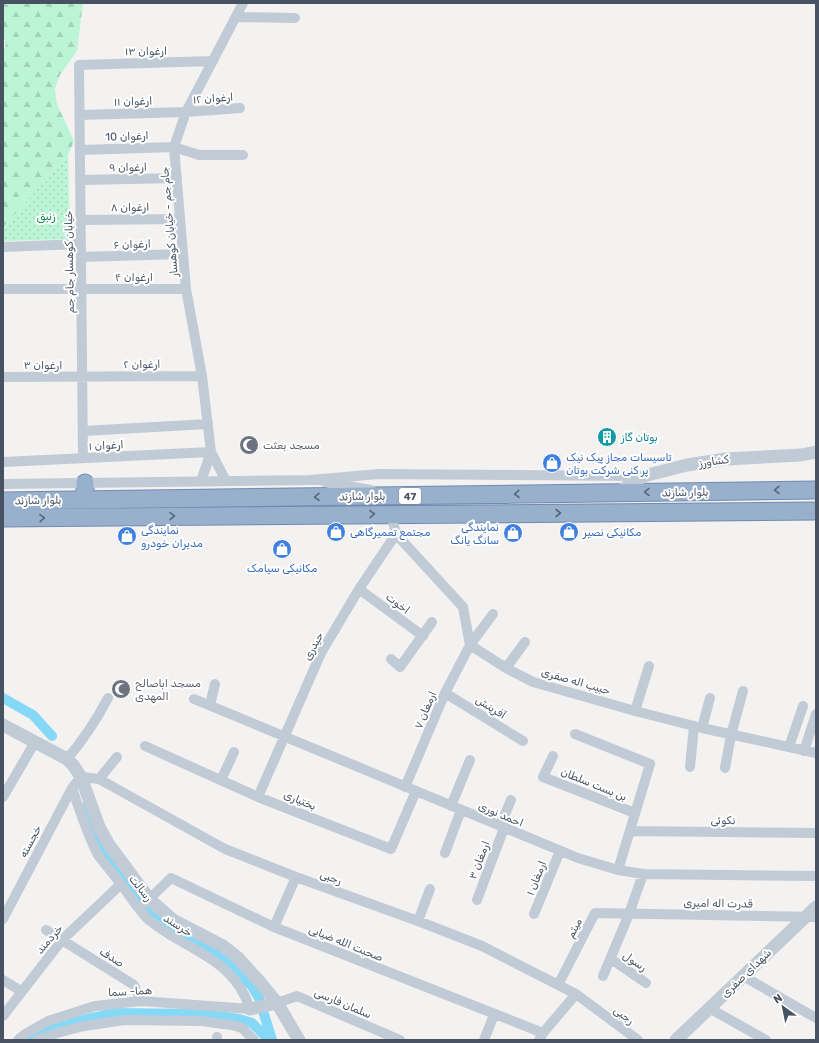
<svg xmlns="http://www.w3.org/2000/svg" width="819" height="1043" viewBox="0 0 819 1043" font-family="Rubik,Vazirmatn,sans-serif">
	<defs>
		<pattern id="forest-firs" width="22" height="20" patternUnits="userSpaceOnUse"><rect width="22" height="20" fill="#bcf5d5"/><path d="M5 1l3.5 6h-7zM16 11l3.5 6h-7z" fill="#a3d4b9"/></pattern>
		<pattern id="park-dots" width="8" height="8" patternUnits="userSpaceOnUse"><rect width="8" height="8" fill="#bcf5d5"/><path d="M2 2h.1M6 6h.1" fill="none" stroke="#a3d4b9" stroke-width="1.8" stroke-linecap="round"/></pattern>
	</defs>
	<rect width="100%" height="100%" fill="#f4f2f1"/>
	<path fill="url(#forest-firs)" d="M3 3H83L77 51 60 75 55 89 57 104 74 141 68 155 3 228V51C7 46 6 41 3 36Z"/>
	<path fill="url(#park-dots)" d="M68 155 70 239 3 241V228Z"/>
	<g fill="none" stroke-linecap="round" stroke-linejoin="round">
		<path stroke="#85d9f7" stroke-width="10" d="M3 698 33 715 52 736
			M86 807 91 827 104 853 147 909 158 919 173 929 219 955 251 985 259 998 272 1040
			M28 1037 53 1027 113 1013 204 1014 239 1019 252 1023 269 1040"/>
		<defs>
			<path id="trunk" d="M85 500V483
				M3 501 816 490
				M3 518 816 511"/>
		</defs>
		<use href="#trunk" stroke="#6f8bb1" stroke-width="19"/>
		<path stroke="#c1cbd5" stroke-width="10" d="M237 17 295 18
			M80 115 186 112 240 108
			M80 150 174 147 199 155H243
			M80 180 177 178
			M81 220 180 219
			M3 247 81 244
			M81 257 183 254
			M3 289H186
			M3 377 202 376
			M83 431 208 424
			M83 458 79 65 213 61
			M3 462 211 452
			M201 481 211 452
			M226 481 211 452 202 376 186 289 174 147 186 112 243 3
			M325 482 371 490
			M3 484 310 480 379 474 644 476
			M396 534 463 607 470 645 506 668 533 682 635 711 702 728 816 753
			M359 589 423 636
			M391 659 400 667 432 622
			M506 668 525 642
			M445 693 523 741
			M194 699 578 858 618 870 643 874 816 876
			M210 705 215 684
			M635 711 649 666
			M702 728 710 698
			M575 734 650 764 618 870
			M145 746 258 797 391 849 416 791
			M789 747 803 706
			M804 751 816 714
			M553 756 543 777 635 813
			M67 759C84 739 96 721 108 698
			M690 767 694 726
			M725 768 731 735 743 691
			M99 779 117 757
			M221 780 234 752
			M405 787 445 693 470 645 493 614
			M3 797 35 742
			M258 797 321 653 359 589 396 534 391 514
			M451 806 470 760
			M500 826 511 800
			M630 831 816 833
			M445 853 461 810
			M477 900 504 828
			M144 904 171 878 274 927 543 1033
			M534 914 560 851
			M3 919 72 788 81 777 99 779 225 849 296 877 418 921 482 946 576 994 638 1040
			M418 921 430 889
			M274 927 296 877
			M46 930 134 985 141 1001
			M611 959 646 983
			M603 976 629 914 643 874
			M743 976 816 1018
			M3 980 21 991
			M558 985 595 913 816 917
			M277 1003 297 996 400 1040
			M709 1008 766 1040
			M3 1016 62 940 121 884
			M217 1037V1040
			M18 1040 25 1034 48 1021 95 1006 141 1001 250 1009C234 957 186 951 149 920 141 913 135 903 128 894 119 881 108 868 98 855 87 834 80 811 72 788
			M37 1040 57 1033 84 1026 125 1020 201 1021 232 1025 242 1028 254 1040
			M484 1040 494 1015
			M539 1040 543 1033 576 994"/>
		<path stroke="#c1cbd5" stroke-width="13" d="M617 493 644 476 687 465 726 459 801 455 816 452
			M3 725 67 759 73 765 81 777 99 827 109 845 150 900 173 920 223 946 237 957 260 982 277 1003 299 1040
			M250 1009 277 1003
			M676 1040 816 907"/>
		<use href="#trunk" stroke="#99b0cc" stroke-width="17"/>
	</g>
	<defs><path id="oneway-chevron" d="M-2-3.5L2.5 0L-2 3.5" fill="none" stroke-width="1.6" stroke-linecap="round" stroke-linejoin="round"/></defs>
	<g stroke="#576677">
		<use href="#oneway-chevron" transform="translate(777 490) rotate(179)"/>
		<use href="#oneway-chevron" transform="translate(647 492) rotate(179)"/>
		<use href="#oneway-chevron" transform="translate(517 494) rotate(179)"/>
		<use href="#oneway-chevron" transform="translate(317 497) rotate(179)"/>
		<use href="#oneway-chevron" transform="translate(558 513)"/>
		<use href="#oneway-chevron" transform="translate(372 514) rotate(-1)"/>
		<use href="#oneway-chevron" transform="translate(172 516) rotate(-1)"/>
		<use href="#oneway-chevron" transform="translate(42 518) rotate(-1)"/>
	</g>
	<defs>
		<symbol id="building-disc" viewBox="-11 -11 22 22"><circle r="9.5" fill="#0f9aa8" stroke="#fff"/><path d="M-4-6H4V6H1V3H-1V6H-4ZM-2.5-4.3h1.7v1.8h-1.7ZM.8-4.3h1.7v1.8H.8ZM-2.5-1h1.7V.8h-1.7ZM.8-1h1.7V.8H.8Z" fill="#fff"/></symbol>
		<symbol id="mosque-disc" viewBox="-11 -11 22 22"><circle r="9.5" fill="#6b7280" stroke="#fff"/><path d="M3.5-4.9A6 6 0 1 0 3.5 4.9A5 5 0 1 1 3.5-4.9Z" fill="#fff"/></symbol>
		<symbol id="shop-disc" viewBox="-11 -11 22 22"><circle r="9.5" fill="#3f7fe0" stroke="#fff"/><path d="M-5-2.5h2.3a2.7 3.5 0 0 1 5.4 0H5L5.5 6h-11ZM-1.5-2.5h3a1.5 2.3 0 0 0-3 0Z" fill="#fff"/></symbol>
	</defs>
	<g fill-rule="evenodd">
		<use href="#building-disc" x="596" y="426" width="22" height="22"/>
		<use href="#mosque-disc" x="238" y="434" width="22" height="22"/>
		<use href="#shop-disc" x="541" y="452" width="22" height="22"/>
		<use href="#shop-disc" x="325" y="521" width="22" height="22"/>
		<use href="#shop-disc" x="558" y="521" width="22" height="22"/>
		<use href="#shop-disc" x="502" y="522" width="22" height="22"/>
		<use href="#shop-disc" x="116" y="525" width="22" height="22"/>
		<use href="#shop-disc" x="271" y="538" width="22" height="22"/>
		<use href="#mosque-disc" x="110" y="678" width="22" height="22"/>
	</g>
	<g text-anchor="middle" stroke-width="4" stroke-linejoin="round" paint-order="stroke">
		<rect fill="#fff" stroke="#7e8791" stroke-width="1" x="399" y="488" width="22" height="16" rx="3"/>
		<g font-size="10" font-weight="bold" fill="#475362">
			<text x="410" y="500">47</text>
		</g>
		<g font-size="11" fill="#475362" stroke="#fff">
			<text transform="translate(146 51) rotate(-1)" y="4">ارغوان ۱۳</text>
			<text transform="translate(213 98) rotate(-4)" y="4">ارغوان ۱۲</text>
			<text transform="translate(133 101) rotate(-2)" y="4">ارغوان ۱۱</text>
			<text transform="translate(127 136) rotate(-2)" y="4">ارغوان 10</text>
			<text transform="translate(128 167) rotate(-1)" y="4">ارغوان ۹</text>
			<text transform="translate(130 207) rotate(-1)" y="4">ارغوان ۸</text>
			<text transform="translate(169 222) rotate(-95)" y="4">جام جم - خیابان کوهسار</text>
			<text transform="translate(132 244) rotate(-2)" y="4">ارغوان ۶</text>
			<text transform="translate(69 262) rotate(-91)" y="4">خیابان کوهسار جام جم</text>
			<text x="134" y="281">ارغوان ۴</text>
			<text transform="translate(142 364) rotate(-1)" y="4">ارغوان ۲</text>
			<text x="43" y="369">ارغوان ۳</text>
			<text transform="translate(106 445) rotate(-3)" y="4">ارغوان ۱</text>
			<text transform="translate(714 461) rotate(-8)" y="4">کشاورز</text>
			<text transform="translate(685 492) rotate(-1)" y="4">بلوار شازند</text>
			<text transform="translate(362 496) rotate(-1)" y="4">بلوار شازند</text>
			<text transform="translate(38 500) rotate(-1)" y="4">بلوار شازند</text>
			<text transform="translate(398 603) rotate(37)" y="4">اخوت</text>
			<text transform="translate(313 646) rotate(-62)" y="4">حیدری</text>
			<text transform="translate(576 681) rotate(16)" y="4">حبیب اله صفری</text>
			<text transform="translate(491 707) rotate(32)" y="4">آفرینش</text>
			<text transform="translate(425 710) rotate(-67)" y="4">ارمغان ۷</text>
			<text transform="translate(594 784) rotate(22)" y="4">بن بست سلطان</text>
			<text transform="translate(300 800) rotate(22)" y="4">بختیاری</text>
			<text transform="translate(501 814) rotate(23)" y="4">احمد نوری</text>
			<text transform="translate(723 820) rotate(1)" y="4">نکوئی</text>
			<text transform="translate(30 841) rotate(-62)" y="4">خجسته</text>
			<text transform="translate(479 860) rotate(-69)" y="4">ارمغان ۳</text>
			<text transform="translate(331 877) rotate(20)" y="4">رجبی</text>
			<text transform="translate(536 878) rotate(-68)" y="4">ارمغان ۱</text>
			<text transform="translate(141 888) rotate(51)" y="4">رسالت</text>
			<text transform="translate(718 903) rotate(1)" y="4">قدرت اله امیری</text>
			<text transform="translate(178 925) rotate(32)" y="4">خرسند</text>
			<text transform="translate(574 928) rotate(-63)" y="4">میثم</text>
			<text transform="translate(49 939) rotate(-49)" y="4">خردمند</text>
			<text transform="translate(346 943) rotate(22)" y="4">صحبت الله ضیایی</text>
			<text transform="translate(112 957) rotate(32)" y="4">صدف</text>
			<text transform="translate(635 961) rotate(34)" y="4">رسول</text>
			<text transform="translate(746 973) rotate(-44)" y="4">شهدای صفری</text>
			<text transform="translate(130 991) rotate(-3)" y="4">هما- سما</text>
			<text transform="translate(343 1003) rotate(23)" y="4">سلمان فارسی</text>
			<text transform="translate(624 1015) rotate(37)" y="4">رجبی</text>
		</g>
		<g font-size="11" fill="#0c8851" stroke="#fff">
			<text x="46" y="220">زنبق</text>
		</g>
		<g font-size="11" fill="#0d838f" stroke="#fff" text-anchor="start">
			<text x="621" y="441">بوتان گاز</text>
		</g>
		<g font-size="11" fill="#5b616d" stroke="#fff" text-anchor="start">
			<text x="263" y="449">مسجد بعثت</text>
			<text x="135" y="687">مسجد اباصالح<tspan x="135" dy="13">المهدی</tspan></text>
		</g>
		<g font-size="11" fill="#366cbe" stroke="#fff" text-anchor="start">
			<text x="566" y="461">تاسیسات مجاز پیک نیک<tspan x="566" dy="13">پر کنی شرکت بوتان</tspan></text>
			<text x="499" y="531" text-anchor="end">نمایندگی<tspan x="499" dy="13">سانگ یانگ</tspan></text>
			<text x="141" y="534">نمایندگی<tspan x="141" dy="13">مدیران خودرو</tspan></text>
			<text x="350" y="536">مجتمع تعمیرگاهی</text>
			<text x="583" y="536">مکانیکی نصیر</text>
			<text x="282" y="572" text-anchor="middle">مکانیکی سیامک</text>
		</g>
	</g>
	<rect width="819" height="1043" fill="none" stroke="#475362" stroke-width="8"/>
	<g transform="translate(783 1007) rotate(327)" stroke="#ffffff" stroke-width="3" paint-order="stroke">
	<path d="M0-3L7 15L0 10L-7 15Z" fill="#475362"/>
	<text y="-6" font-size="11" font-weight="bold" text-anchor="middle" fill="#475362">N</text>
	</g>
</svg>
